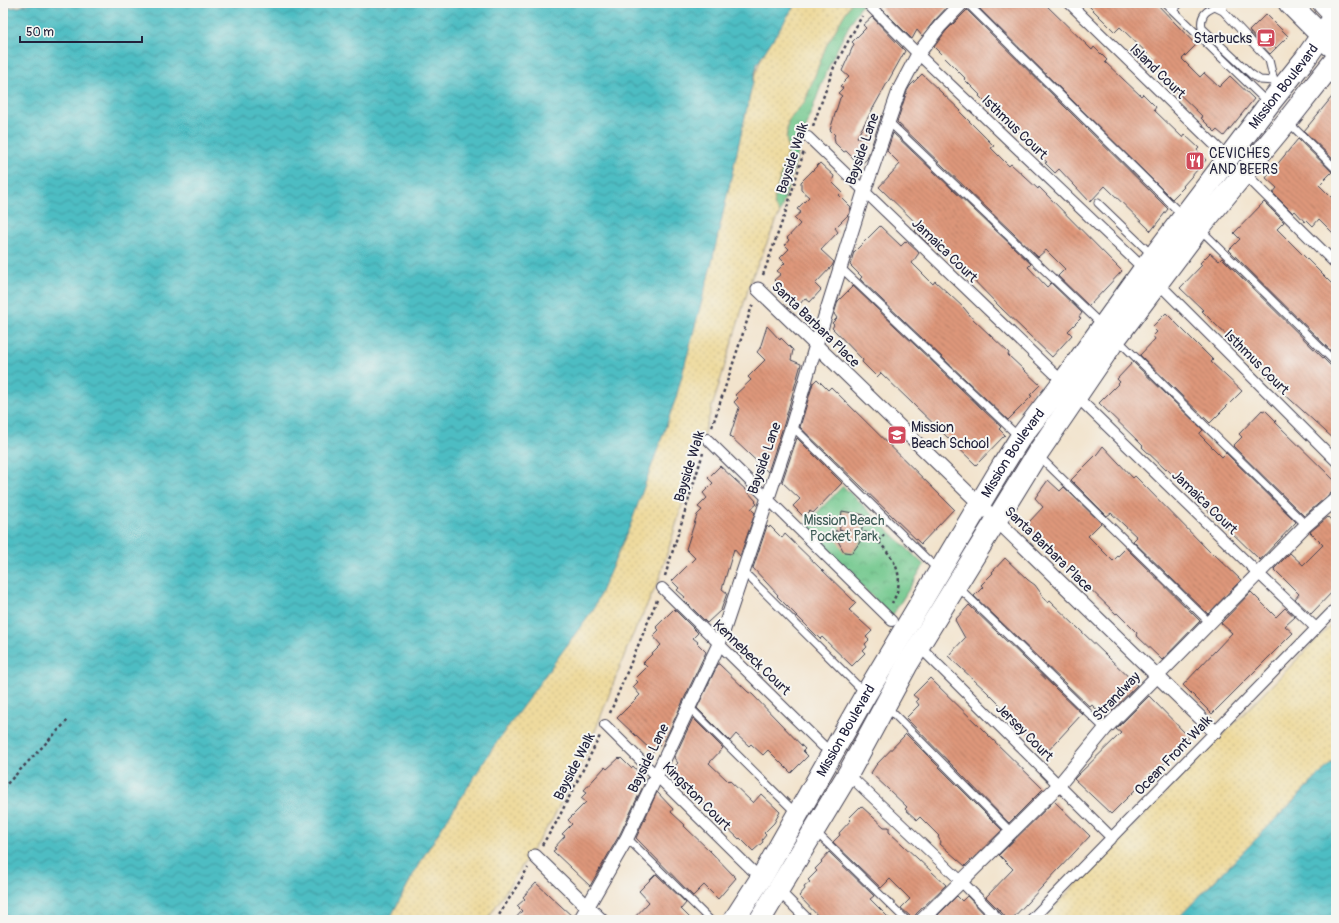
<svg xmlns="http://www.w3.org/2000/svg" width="1339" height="923" viewBox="0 0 1339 923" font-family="Pangolin,sans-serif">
	<defs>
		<pattern id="grass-tufts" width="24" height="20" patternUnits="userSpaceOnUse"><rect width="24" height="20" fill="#71c78c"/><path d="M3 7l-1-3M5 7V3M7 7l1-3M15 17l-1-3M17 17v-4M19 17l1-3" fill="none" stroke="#5ca174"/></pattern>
		<pattern id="sand-dots" width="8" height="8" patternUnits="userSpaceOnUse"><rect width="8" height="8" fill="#eeda9e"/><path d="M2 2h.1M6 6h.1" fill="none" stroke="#ccbb89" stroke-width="1.8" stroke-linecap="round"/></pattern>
		<pattern id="park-crowns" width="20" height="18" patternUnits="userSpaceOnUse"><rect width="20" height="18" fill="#71c78c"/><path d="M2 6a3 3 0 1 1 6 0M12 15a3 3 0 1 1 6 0" fill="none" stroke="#5ca174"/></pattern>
		<pattern id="water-waves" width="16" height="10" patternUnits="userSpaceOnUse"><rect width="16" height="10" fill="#4ebdc3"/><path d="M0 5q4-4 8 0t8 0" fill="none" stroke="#4099a0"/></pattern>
		<pattern id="building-back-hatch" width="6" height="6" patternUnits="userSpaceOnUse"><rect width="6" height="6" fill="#de977a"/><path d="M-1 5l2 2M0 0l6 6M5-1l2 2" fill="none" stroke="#b47b65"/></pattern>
	</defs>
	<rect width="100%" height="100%" fill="#f6f6f2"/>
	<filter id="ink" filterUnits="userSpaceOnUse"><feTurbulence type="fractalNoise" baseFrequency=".025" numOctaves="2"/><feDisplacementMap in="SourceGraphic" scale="8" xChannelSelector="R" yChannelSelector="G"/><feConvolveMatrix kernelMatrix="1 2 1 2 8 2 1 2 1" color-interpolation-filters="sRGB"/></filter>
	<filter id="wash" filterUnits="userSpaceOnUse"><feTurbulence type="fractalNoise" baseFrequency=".012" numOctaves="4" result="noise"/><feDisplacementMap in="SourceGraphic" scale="16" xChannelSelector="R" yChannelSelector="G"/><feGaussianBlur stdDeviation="0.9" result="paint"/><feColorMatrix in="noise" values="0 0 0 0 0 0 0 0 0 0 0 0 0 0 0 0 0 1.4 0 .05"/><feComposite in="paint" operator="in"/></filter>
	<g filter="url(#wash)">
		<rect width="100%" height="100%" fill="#f2e3cc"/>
		<path fill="url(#grass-tufts)" stroke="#4a7464" d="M851 3H863C821 66 802 141 780 213L774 206 775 194 788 150 786 138 788 121 805 101 826 46Z"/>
		<path fill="url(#sand-dots)" stroke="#887e6c" d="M770 3H851L826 46 805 101 788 121 786 138 788 150 775 194 774 206 780 213 752 277 659 580 629 643 587 752 552 820 487 920H371L715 183 769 37Z
			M1336 620V758L1176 920H1041Z"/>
		<path fill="url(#park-crowns)" stroke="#4a7464" d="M843 486 924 565 892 616 802 528Z"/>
		<path fill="url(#water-waves)" stroke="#38707f" d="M29 3H796L757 64 711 266 676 398 630 526 594 608 496 743 420 862 389 920H3V8L19 7Z
			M1336 758V920H1176Z"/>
		<g id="blocks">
			<path fill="url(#building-back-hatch)" d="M885 3H951L934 21 922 36 917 30 912 39 881 8Z
				M974 3H1044L1092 50 1094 47 1107 60 1105 62 1141 96 1143 94 1156 107 1154 110 1183 138 1185 135 1199 148 1197 150 1206 160 1183 186 1184 187 1172 199Z
				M1086 3H1156L1196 45 1182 59 1200 77 1204 73 1219 87 1230 76 1254 99 1224 136 1217 130 1215 132 1201 118 1203 117 1166 81 1167 79 1151 63 1154 60 1120 27 1115 32Z
				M967 10 1165 206 1168 209 1151 231 1105 186 1090 202 1059 169 1055 173 1045 163 1047 162 1042 158 1044 156 994 108 993 110 979 96 980 95 964 79 965 78 934 47 946 31Z
				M1266 14 1288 36 1270 54 1249 31Z
				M872 17 905 51 857 137 859 139 882 115 867 159 860 165 846 151 844 152 835 143 834 136 835 135 830 130 840 98 842 96 838 93 843 88 840 86 849 77 842 71 854 44 852 42 866 28 863 25Z
				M922 74 961 111 960 112 994 146 991 148 1009 166 1011 164 1038 189 1039 187 1122 271 1089 306 1058 276 1065 269 1046 250 1038 257 897 122 907 91 910 86Z
				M1336 92V162L1304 131Z
				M893 133 1031 264 1028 267 1047 287 1051 283 1082 313 1079 317 1081 318 1068 331 1072 335 1052 357 1002 309 959 265 960 264 940 244 938 246 932 240 928 244 915 231 920 227 879 187 900 164 887 151Z
				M1298 139 1332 172 1319 185 1336 202V236L1319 219 1313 226 1307 220 1305 222 1295 211 1293 213 1273 193 1277 188 1266 178Z
				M820 163 834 176 832 182 842 192 839 195 851 207 849 214 835 228 838 232 821 250 834 262 832 266 815 284 821 290 810 302 805 298 799 305 774 280 781 274 777 271 785 263 780 258 789 249 785 245 789 240 787 238 800 224 794 218 801 212 797 209 809 197 801 190V182Z
				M1264 202 1284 222 1277 229 1336 288V356L1229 250 1240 239 1234 233Z
				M880 226 901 246 906 241 919 253 912 263 933 284 935 281 964 308 973 319 1009 353 1008 355 1040 385 1030 395 1032 396 1008 420 860 279 862 277 850 265 854 252Z
				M1210 253 1219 261 1222 258 1332 367 1336 368V441L1281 391 1265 375 1266 373 1213 322 1202 311 1203 310 1180 288 1202 265 1200 263Z
				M853 286 1001 427 999 429 1005 435 976 465 881 373 877 377 862 362 863 360 832 328 834 325 832 323 837 318 834 314 838 301Z
				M1166 313 1213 360 1211 362 1242 391 1210 423 1140 355 1155 339 1153 336 1157 332 1152 327Z
				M767 326 780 340 781 338 793 350 791 360 801 364 784 424 768 472 730 436 739 408 734 402 738 398 735 395 751 380 748 377 765 360 757 352 760 348Z
				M1133 362 1203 430 1200 433V435L1222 457 1226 453 1296 522 1260 560 1226 527 1225 528 1167 469 1166 470 1142 447 1143 446 1099 403 1120 382 1117 379Z
				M817 379 828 390 831 387 954 509 921 544 800 427 813 383Z
				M1262 410 1263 411 1265 410 1276 421 1275 422 1336 482V491L1331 493 1304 516 1233 446 1242 437 1239 434Z
				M797 438 842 483 813 513 810 511 804 517 793 506 800 499 782 482Z
				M1103 446 1133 478 1135 476 1213 555 1214 554 1241 580 1208 614 1133 541 1137 537 1111 513 1107 516 1071 480 1097 454Z
				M720 466 747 491 756 501 755 502 757 504 751 509 755 513 740 556 734 549 722 589 727 593 721 610 707 623 683 599 685 597 677 590 679 588 672 581 695 558 686 549 697 515 702 510 698 507 707 498 703 493 713 483 708 478Z
				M1048 480 1060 491 1064 487 1101 523 1088 536 1113 561 1126 548 1200 621 1162 660 1136 635 1137 633 1117 613 1116 614 1045 545 1046 544 1028 527 1030 525 1028 523 1043 507 1035 498Z
				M842 511 864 515 860 542 852 553 844 552 838 541Z
				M1328 517 1336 525V588L1311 614 1295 599 1299 594 1274 569 1290 553 1303 565 1323 545 1310 532Z
				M767 526 769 528 770 526 782 538 785 534 856 603 849 610 872 631 866 637 869 640 865 644 867 647 863 651 865 653 852 666 822 637 820 639 777 596 778 595 753 568Z
				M1005 558 1028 580 1035 585 1048 603 1050 601 1137 685 1105 718 1092 705 1090 707 974 596 983 587 981 585 993 573 992 572Z
				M1251 592 1276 617 1285 608 1295 617 1285 626 1293 633 1212 714 1183 685 1232 633 1221 623Z
				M969 605 1082 714 1046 753 1001 708 1002 707 986 691 948 656 965 638 955 620Z
				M674 609 698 633 693 638 698 642 697 643 706 652 662 746 660 745 653 752 617 718 640 695 633 687 638 682 635 679 647 667 643 663 661 645 653 636 659 630 656 627Z
				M718 664H719L748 692 752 694 805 749 803 751 808 756 791 773 768 750 763 755 751 744 749 746 736 734 730 741 697 708Z
				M930 678 1043 789 1009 823 906 718 919 705 916 701 918 699 913 695Z
				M1149 696 1188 736V742L1181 750 1179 748 1153 775 1152 773 1111 814 1074 779 1121 733 1116 729Z
				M693 718 723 748 709 763 728 781 729 780 753 803 761 794 780 812 774 823 764 833 766 835 762 840 763 842 753 851 740 838 739 839 704 806 705 804 670 771 678 763 674 758Z
				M906 734 1002 830 965 866 940 844 941 842 938 837 939 836 920 817 917 820 905 809 907 807 871 773 876 765Z
				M619 758 620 759 621 758 631 768 633 766 646 780 620 834 590 886 553 851 556 849 554 848 565 836 562 834 572 824 568 820 586 802 581 798 587 792 584 790 605 767 607 769Z
				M657 792 673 809 671 812 685 825 684 826 710 851 736 878 718 899 704 885 693 896 636 838Z
				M1054 801 1090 836 1011 920H1005L1004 915 986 897 1013 869 999 855Z
				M861 806 884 827H889V832L946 885 916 914 914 920H911L910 916 901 908 910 899 890 879 881 888 833 842 840 835 839 833 851 820 849 818Z
				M829 852 874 896 870 899 891 920H822L799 896 805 889 804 887 810 882 808 880 817 871 815 869 822 862 821 861Z
				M656 874 686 903 681 909 692 920H632L649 902 639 891Z
				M536 883 573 917 572 920H514L522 911 517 906 525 899 523 897Z
				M957 896 962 901 967 896 990 920H943L938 915Z"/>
		</g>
	</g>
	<g filter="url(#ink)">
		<use href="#blocks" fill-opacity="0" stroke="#413f51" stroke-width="1"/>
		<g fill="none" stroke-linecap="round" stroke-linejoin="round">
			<defs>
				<path id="service" d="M967 3 1183 216
					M1165 3 1267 102
					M1222 3 1223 11 1269 60 1274 81 1277 83
					M1173 10 1180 3
					M1223 11 1215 7C1204 11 1200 17 1202 28L1251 74 1260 80 1274 81
					M888 121 1102 325
					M1288 122 1336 169
					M1098 203 1152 255
					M1201 230 1336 363
					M840 267 1019 437
					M1117 339 1306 525
					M792 426 938 570
					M1039 456 1210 623
					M743 571 865 693
					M957 586 1105 729
					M689 707 796 813
					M887 707 1011 832
					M816 832 906 920
					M627 838 710 920"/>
				<path id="pedestrian" d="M1069 3 1228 158
					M868 4 918 54 1144 269
					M808 137 1063 382
					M1244 173 1336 264
					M1158 283 1336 461
					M1076 396 1259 574 1316 628
					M707 439 892 621
					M662 588 823 746
					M919 646 1112 838
					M605 725 752 870
					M848 774 962 882 999 920
					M778 890 808 920
					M1031 920 1336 608"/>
				<path id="minor" d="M758 289 1215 732
					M535 856 601 920
					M580 920 627 838 719 644 792 426 816 345 864 192 900 88 918 54 940 26 962 3
					M922 920 1059 785 1105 729 1306 525 1336 499"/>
				<g id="primary">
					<path d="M1289 3 1322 36 1331 46"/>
					<path d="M1323 3 1336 17"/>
					<path id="s1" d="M734 920 763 875 866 694 1003 465 1020 438 1063 382 1144 269 1269 104 1305 59 1335 16"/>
					<path d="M760 920 848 774 907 665 1037 454 1116 338 1199 228 1287 121 1336 59"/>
				</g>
			</defs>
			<use href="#service" stroke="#413f51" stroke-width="9"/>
			<use href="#pedestrian" stroke="#413f51" stroke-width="12"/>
			<use href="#minor" stroke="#413f51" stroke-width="15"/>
			<use href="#primary" stroke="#413f51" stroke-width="23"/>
			<path stroke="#413f51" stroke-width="2.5" stroke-dasharray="3 3" stroke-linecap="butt" d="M813 126 834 67 862 16
				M763 275 787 208 804 151
				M712 427 753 303
				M823 536C837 530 854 528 869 534 875 537 880 543 885 549 899 566 904 582 892 603
				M878 541 886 533
				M665 576 703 453
				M610 713 657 600
				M3 788 69 719
				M542 845 556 823 600 736
				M496 920 528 868"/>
			<use href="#service" stroke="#fff" stroke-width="7"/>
			<use href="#pedestrian" stroke="#fff" stroke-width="10"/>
			<use href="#minor" stroke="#fff" stroke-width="13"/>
			<use href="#primary" stroke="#fff" stroke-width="21"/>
		</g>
	</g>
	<defs>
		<symbol id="cafe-square" viewBox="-11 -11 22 22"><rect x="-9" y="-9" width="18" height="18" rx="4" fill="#d1495b" stroke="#f6f6f2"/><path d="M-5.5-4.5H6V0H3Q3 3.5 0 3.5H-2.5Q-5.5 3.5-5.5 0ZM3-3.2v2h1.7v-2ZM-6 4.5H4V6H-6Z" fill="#fff"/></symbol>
		<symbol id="restaurant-square" viewBox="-11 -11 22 22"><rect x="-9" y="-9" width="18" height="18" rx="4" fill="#d1495b" stroke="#f6f6f2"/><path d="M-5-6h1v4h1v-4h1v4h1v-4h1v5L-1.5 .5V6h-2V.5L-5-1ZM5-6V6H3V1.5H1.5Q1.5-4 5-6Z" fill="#fff"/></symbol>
		<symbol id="school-square" viewBox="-11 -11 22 22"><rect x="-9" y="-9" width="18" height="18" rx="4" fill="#d1495b" stroke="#f6f6f2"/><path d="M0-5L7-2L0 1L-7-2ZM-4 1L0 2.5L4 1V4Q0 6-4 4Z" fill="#fff"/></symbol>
	</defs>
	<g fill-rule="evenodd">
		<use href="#cafe-square" x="1255" y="27" width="22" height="22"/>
		<use href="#restaurant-square" x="1184" y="150" width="22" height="22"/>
		<use href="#school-square" x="886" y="424" width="22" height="22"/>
	</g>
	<g text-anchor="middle" stroke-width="4" stroke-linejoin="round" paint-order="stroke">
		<g font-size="14" fill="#22223b" stroke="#f6f6f2" text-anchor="start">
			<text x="1252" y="43" text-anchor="end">Starbucks</text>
			<text x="1209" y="158">CEVICHES<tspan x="1209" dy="16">AND BEERS</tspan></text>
			<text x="911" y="432">Mission<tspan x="911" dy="16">Beach School</tspan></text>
		</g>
		<g font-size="14" fill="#22223b" stroke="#f6f6f2">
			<text transform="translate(1158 71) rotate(44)" y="5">Island Court</text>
			<text dy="5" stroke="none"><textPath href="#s1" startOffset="1000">Mission Boulevard</textPath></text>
			<text transform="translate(1015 127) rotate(44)" y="5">Isthmus Court</text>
			<text transform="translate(862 149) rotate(-71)" y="5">Bayside Lane</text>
			<text transform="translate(792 158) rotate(-72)" y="5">Bayside Walk</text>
			<text transform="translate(945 250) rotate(44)" y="5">Jamaica Court</text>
			<text transform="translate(816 324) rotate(44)" y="5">Santa Barbara Place</text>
			<text transform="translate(1257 362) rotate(45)" y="5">Isthmus Court</text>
			<text dy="5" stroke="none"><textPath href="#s1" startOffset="544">Mission Boulevard</textPath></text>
			<text transform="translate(764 458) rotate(-71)" y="5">Bayside Lane</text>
			<text transform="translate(689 466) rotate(-73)" y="5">Bayside Walk</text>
			<text transform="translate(1205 502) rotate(44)" y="5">Jamaica Court</text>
			<text transform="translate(1049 549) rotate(44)" y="5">Santa Barbara Place</text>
			<text transform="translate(752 657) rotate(44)" y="5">Kennebeck Court</text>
			<text transform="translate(1116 696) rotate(-46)" y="5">Strandway</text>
			<text dy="5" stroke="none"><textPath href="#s1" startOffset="220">Mission Boulevard</textPath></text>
			<text transform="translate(1025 732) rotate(45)" y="5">Jersey Court</text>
			<text transform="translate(1173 755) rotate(-46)" y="5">Ocean Front Walk</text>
			<text transform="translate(648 758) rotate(-64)" y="5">Bayside Lane</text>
			<text transform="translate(574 766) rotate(-63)" y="5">Bayside Walk</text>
			<text transform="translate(697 796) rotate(45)" y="5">Kingston Court</text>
		</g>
		<g font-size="14" fill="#3e5c57" stroke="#f6f6f2">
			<text x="844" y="525">Mission Beach<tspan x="844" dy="16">Pocket Park</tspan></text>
		</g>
	</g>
	<rect width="1339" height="923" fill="none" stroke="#f6f6f2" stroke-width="16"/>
	<path d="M20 36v6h122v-6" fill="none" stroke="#22223b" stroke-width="2"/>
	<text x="26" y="36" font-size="12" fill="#22223b" stroke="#f6f6f2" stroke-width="3" paint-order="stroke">50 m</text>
</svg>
